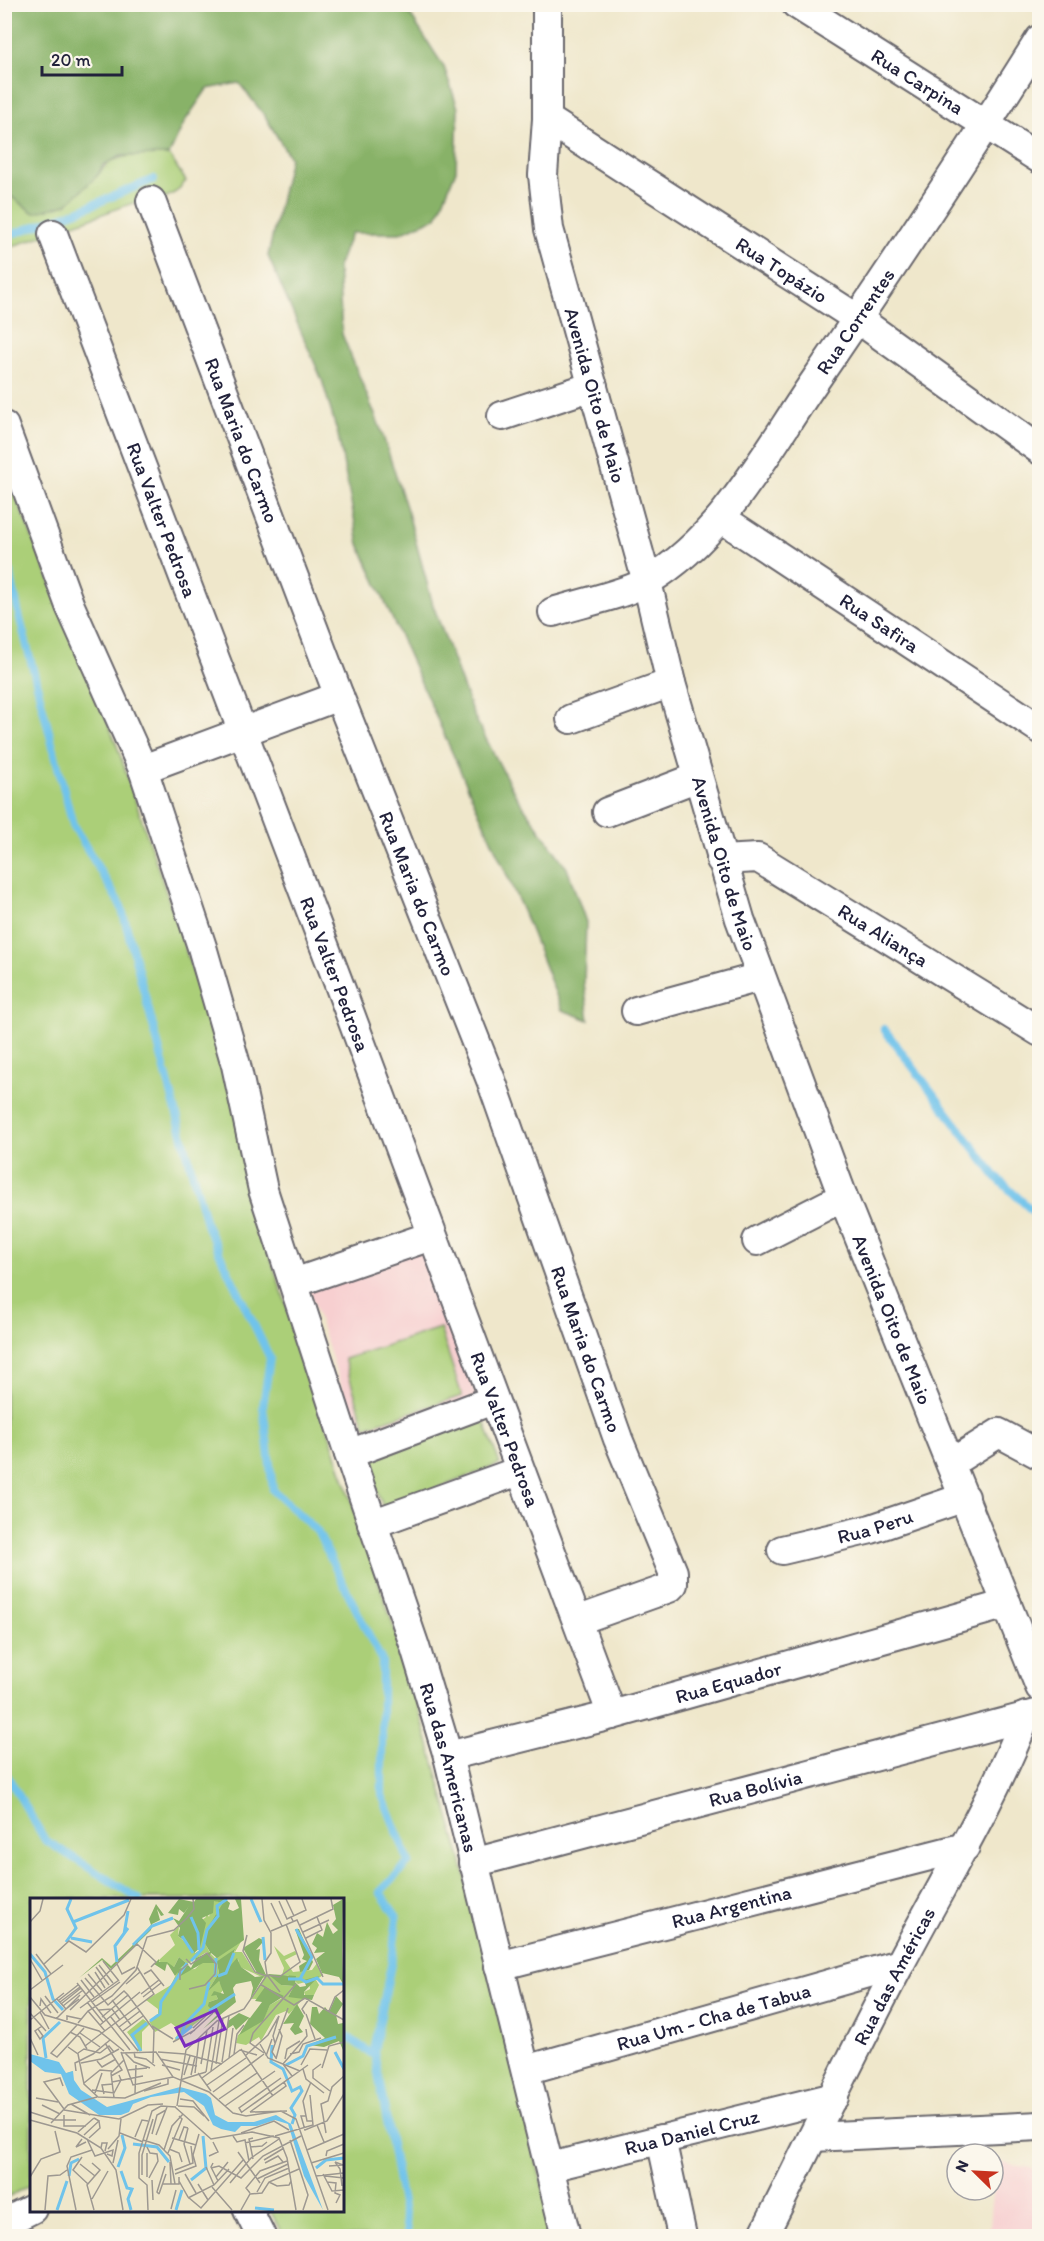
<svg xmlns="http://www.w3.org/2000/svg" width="1044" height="2241" viewBox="0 0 1044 2241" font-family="Itim,sans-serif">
	<rect width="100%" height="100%" fill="#fbf7ec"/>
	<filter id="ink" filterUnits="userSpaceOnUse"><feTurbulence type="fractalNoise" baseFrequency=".0167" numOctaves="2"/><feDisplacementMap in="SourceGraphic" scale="12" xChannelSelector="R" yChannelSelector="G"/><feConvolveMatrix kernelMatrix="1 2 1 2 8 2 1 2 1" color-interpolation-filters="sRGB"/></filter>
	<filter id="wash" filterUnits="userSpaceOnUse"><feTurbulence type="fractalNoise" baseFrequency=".008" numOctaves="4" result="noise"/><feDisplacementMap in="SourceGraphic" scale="24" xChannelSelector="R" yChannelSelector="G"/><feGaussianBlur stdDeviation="1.35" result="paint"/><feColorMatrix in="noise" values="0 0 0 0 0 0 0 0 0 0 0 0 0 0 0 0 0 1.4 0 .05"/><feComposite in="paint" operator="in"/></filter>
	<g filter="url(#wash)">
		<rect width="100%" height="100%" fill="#efe7cb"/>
		<path fill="#f7cfd0" d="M424 1247 477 1398 360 1443 308 1286Z
			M996 2161 1039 2170V2236H989Z"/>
		<path fill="#abcf78" stroke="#66785a" stroke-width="1.5" d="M169 155 186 181 176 192 163 199 158 194 5 249V192L34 213 98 175C112 150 145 156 169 155Z
			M5 471 116 743 236 1100 269 1253 408 1670 461 1859 555 2236H283L270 2210H342V1899H32L31 2184 5 2199Z
			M440 1328 462 1396 365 1427 344 1359Z
			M482 1416 500 1464 384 1509 366 1462Z"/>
		<path fill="#88b268" stroke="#556a52" stroke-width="1.5" d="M5 4 404 5 444 67 458 108 456 170 437 217 400 233H351L338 267 342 334 380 427 408 513 433 605 473 714 516 796 567 868 586 922 584 983 589 1020 562 1010 523 911 359 544 338 435 322 380 268 256 290 158 265 116 239 83 207 89 185 121 169 155 121 156 103 165 98 175 67 204 34 213 5 192Z"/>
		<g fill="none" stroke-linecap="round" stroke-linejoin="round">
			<path stroke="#6fc3eb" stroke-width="8" d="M4 237 78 211 154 179
				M4 545 19 615 73 825 121 906 207 1227 270 1358 263 1406 273 1490 317 1531 382 1661V1795L409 1862 380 1892 397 1917 393 1954 374 2051 408 2236
				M884 1029 997 1178 1040 1218
				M4 1770 45 1840 139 1899
				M342 2033 375 2056"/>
		</g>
	</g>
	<g filter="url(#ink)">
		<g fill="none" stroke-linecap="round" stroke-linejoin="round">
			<defs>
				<g id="minor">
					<path id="s1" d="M547 4V119L543 175 549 229 647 582 671 683 740 919 843 1197 1040 1687"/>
					<path id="s2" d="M796 4 1040 159"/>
					<path id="s3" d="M547 119 858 319 1040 450"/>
					<path id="s4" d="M151 201 339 696 491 1080 618 1439 673 1572V1584L669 1588 579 1620"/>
					<path id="s5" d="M53 234 337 979 612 1715"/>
					<path d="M502 416 593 386"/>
					<path d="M4 426 70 606 143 769 202 947 236 1065 263 1190 349 1454"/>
					<path id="s6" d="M721 518 1040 729"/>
					<path id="s7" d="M553 612C578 604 629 593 648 581 721 538 764 456 810 388 889 273 966 157 1040 39"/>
					<path d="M571 719 671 683"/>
					<path d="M143 769 339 696"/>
					<path d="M607 812 698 777"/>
					<path id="s8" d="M721 860 758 858 1040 1032"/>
					<path d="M636 1011 760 977"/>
					<path d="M757 1241 843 1197"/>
					<path d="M294 1283 431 1236"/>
					<path id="s9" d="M493 1400 349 1454 415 1647 448 1756 566 2236"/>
					<path d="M951 1463 999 1433 1040 1455"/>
					<path d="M372 1524 519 1471"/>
					<path id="s10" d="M782 1550 871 1529 965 1497"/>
					<path id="s11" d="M448 1756 612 1715 1007 1604"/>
					<path id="s12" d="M473 1863 1040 1713"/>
					<path id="s13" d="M499 1966 965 1847"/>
					<path id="s14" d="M526 2070 900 1964"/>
					<path d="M813 2137 1040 2126"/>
					<path d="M661 2139 682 2236"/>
					<path id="s15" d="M550 2167 834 2097"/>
					<path d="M248 2210 261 2236"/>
					<path d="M4 2223 32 2209"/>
					<path id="s16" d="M763 2236C809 2146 852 2054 900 1964 943 1882 992 1803 1026 1716"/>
				</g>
			</defs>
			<use href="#minor" stroke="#6a676d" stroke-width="32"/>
			<use href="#minor" stroke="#fff" stroke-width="28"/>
		</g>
	</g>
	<g text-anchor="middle" stroke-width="4.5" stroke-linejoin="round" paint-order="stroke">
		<g font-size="20" fill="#22223b" stroke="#fbf7ec">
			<text dy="7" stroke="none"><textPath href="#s2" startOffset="144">Rua Carpina</textPath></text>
			<text dy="7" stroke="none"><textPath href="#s3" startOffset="279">Rua Topázio</textPath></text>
			<text dy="7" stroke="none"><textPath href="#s7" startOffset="435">Rua Correntes</textPath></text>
			<text dy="7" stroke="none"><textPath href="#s1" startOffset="398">Avenida Oito de Maio</textPath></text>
			<text dy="7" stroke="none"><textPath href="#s4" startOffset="256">Rua Maria do Carmo</textPath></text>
			<text dy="7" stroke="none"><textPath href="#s5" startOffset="306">Rua Valter Pedrosa</textPath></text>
			<text dy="7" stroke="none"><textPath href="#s6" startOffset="190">Rua Safira</textPath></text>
			<text dy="7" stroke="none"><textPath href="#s1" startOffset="884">Avenida Oito de Maio</textPath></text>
			<text dy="7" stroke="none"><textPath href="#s4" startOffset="742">Rua Maria do Carmo</textPath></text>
			<text dy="7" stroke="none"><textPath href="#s8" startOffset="184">Rua Aliança</textPath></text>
			<text dy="7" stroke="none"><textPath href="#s5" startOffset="792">Rua Valter Pedrosa</textPath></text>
			<text dy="7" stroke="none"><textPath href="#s1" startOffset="1370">Avenida Oito de Maio</textPath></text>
			<text dy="7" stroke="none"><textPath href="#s4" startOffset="1228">Rua Maria do Carmo</textPath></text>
			<text dy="7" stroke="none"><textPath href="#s5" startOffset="1278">Rua Valter Pedrosa</textPath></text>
			<text dy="7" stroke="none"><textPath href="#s10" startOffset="96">Rua Peru</textPath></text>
			<text dy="7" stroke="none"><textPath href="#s11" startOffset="290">Rua Equador</textPath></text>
			<text dy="7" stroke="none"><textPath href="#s9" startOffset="483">Rua das Americanas</textPath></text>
			<text dy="7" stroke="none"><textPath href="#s12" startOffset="292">Rua Bolívia</textPath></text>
			<text dy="7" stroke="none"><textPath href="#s13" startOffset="240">Rua Argentina</textPath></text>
			<text dy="7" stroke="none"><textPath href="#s16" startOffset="291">Rua das Américas</textPath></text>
			<text dy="7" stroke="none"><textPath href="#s14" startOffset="195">Rua Um - Cha de Tabua</textPath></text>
			<text dy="7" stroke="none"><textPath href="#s15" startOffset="146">Rua Daniel Cruz</textPath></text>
		</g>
	</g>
	<g transform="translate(30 1898)">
		<rect width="314" height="314" fill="#efe7cb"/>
		<path d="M184 2 194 6 176 33 175 45 180 55 185 60 212 42 205 54H212L225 75 243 77 251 87 264 88 258 99H275L259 116 256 113 246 117 231 143 229 139 216 147 206 145 208 137 233 121 240 107 252 100 221 101 234 80 210 69 208 61 199 69 205 52 187 65 189 75 177 94 188 82 194 91 189 97 184 93 188 101 179 104 185 116 181 113 144 143 150 132 141 125 125 134 119 123 128 116V111L116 102 141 87 151 66 156 65 149 59 144 69 128 63 145 47 140 37 149 28 148 38 154 43 153 38 165 55 170 52 171 23 176 19 174 11 179 19ZM177 54 179 58 165 71 155 72 147 79 152 69ZM244 48 254 58 265 53 267 56 255 62 263 74 282 72 287 65 293 77 286 82 289 87 284 97H275L274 94 280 91 279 84 287 81 268 86 258 77H252L254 70ZM113 121 120 126 112 134V153H107L108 149 97 134ZM43 173V183H39L59 201 49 203 45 195H40L34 176Z" fill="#abcf78" fill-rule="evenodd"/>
		<path d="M149 1 164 4 166 1H195L200 5 198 11 203 13 209 10 205 1H211L214 42 187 60 181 55 179 58 186 64 205 51 199 69 207 60 211 69 225 79 234 78 220 102 223 90 221 83 206 86 203 90 206 104 173 131 187 117 178 108 179 104 188 101 186 97 181 98 184 93 194 96 189 83 177 94 189 75 187 65H173L147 80 148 74 145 78 137 65 135 73 124 66 129 61V64H137L144 69 149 59 156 65 149 71 158 67 161 70 166 60 180 54 174 44 176 33 193 5 184 3 183 15 172 20 176 25 170 50 164 55 153 38 155 43 148 38 150 30 143 20 149 23 159 8 154 15 149 11 148 17 138 15ZM313 1 312 52 313 86 309 79 292 75 286 61 295 54 284 55 287 50 282 46 287 35 293 39 297 24 303 36 308 32 302 26 306 21 303 7ZM126 6 134 17 131 18 127 11 130 22 122 26 121 32 81 71 72 62 49 80 72 60 81 68 101 49 121 27 119 21ZM265 31H269L283 64 279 72 270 74 269 68 277 63 272 61 274 57ZM229 40 233 42 234 48 232 45 226 52 230 51 229 62 236 77 227 75 213 50ZM238 76 266 78 265 84 270 89 276 88 274 82 289 78 274 94V97H284L282 102 258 99 264 88 251 87ZM235 89 254 98 240 107 233 123 209 137 219 120 206 132 203 127 197 131 198 123 209 115 220 120 232 104 225 103ZM306 98 313 106 306 117 308 126 313 125V152L309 143 294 149 279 147 295 140 280 126 282 109H287L289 116 295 109 299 114ZM267 106 274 118 269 129 273 134 265 137 260 131 264 125 253 126Z" fill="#88b268"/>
		<path d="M0 156 29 164 36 175 43 173 44 182 51 192 77 209 150 189 176 196 181 200 185 217 198 224H224L246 217 261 226 293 312 274 278 258 226 245 222 227 228H211L205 234 191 231 183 227 174 208 154 194 121 199 103 206 99 214 91 217H69L39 196 31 176 15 174 0 163Z" fill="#6fc3eb"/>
		<path fill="none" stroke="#6fc3eb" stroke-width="3" d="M221 1 231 24M161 19 168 35 169 52M43 24 99 2M94 36 98 13M152 38 163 55M233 39 235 62M41 40 62 44M36 44 46 30 37 11 41 1M103 47 122 28 143 20M0 56 15 74 23 101 33 112M161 63 173 50 177 32 188 18 187 8 197 1M87 64 85 48 98 30M188 78 196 75 204 55M185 79 186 60M258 81H270L282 59 266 31M271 81 276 84 287 80 293 86H314M179 113 205 96M120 123 130 116 131 104 157 65M152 135 155 126 174 106 179 84M146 141 162 128M242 147 241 164 253 171 262 193 270 189 272 193 261 210 265 217 262 226M111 153 102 137 117 125M305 154 314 171M16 160 13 140 30 124M256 167 273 158 277 148 306 139M103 246 127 249 139 264M88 269 95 250 92 237M286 270 296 262 314 260M91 273 97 290 102 291 98 301 101 312M39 278 41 265 49 261M161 282 176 270 173 238M225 310 244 312M27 312 37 283M146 312 152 292"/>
		<path fill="none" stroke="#9d9891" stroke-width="1.5" d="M232 1 234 22 241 35V55L235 64 237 77M256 1 264 18M249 3 257 21 261 19M241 5 252 28M263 23 261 19 276 12 272 1M0 24 10 13 13 1M270 27 303 11 301 1M241 33 267 22 293 79M273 34 299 22M217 37 213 53 225 74 236 78M276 40 292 32 287 19M6 56 21 76M0 61 12 82M156 61 161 66 177 55 186 66 185 76 175 87 159 91M73 63 89 83M14 66 39 43 56 54 94 17 101 1M87 66 92 76 105 69M69 67 83 85M66 69 79 87M65 74 75 90M58 76 72 93M114 76 121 72 134 88M237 77 249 79 270 64 256 26M237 77 250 94M55 80 78 107 94 93 98 97 124 132 123 165M51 82 64 99M150 82V73L158 66M47 85 100 152M96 86 110 74M230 86 264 107 275 100 314 122M0 92 33 67M111 96 129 82M15 98 28 115M0 99 15 117 69 133 94 153M113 99 131 85M27 101 36 111 49 101M29 102 48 87M82 102 101 127M30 104 50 89M57 104 73 124M62 104 90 84M31 106 51 90M10 108 11 101 21 115M33 108 53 92M50 110 89 82M40 112 107 46 126 64 121 69M69 112 82 111 90 122M58 113 75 133M299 113 305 99 314 92M10 114 19 131M0 115 16 133M275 116 272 111 279 101M276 116 285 141M80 118 108 153M72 119 98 97M26 121 50 97M0 122 34 95M37 122V118L51 121M48 125 58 113 82 98 106 72 117 39 144 32 157 20 164 11 163 1M47 127 21 155 27 159 54 130M70 127 110 94M122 128 143 141M89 129 110 113M163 130 181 113M8 131 13 138 10 141 5 133 12 128M93 133 113 118M40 134 50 139 57 151M50 135 70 149M72 135 124 96 107 69M160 136 183 115M0 140 8 157M143 144 165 132M75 145 92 172 81 178M230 146 238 160 270 173M55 148 72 135M38 149 48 156 54 186 68 199 95 200 131 185M211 151 243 198M91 154 103 187 143 179M104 154 105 159 116 161 125 168M128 154 155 156 192 166M48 155 54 151 70 155M70 155 79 148 84 154M91 155 126 154 143 179 179 194 203 215 216 218 251 213 266 221 298 312M95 155 104 164 120 170M234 155 220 145 223 135 266 86M204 156 207 136 214 127M260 156 269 154 273 146 291 140M215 158 238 137 249 118 243 138 245 145M236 158 242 141M199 160 203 130M246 160 242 154 258 110M130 161 167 168M246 161 252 138 249 131M255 161 257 151 270 143M67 163 72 169 86 161M192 164 199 118M51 165 71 161 89 151M171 166 177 132M186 166 193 120M291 166 283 172V180L300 193M132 167 150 172M271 167 280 151 297 152M292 170 299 148 314 144M273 171 276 181 294 195M98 172 117 170M46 173 45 165 63 156 80 142M181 173 189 123M176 174 183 129M165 175 169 141M168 175 181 193M154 177 160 158M161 177 165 159M262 178 253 166 277 138 276 131M172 180 210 152 227 157M150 182 176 174M82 184 113 178M281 184 273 203 277 223H282M54 185 70 172 82 173M177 187 216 160M33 188 30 180 14 184 34 211M62 192 84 195 91 182 89 177M114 193 138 186V181M183 194 234 156M65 195 72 175M105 195 106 167M74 196 72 187 83 186M6 200 28 204M84 200 81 175 94 162M150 201 163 203 167 208M189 201 227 175M41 206 60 217M12 207 30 216M166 207 179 223M147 208 156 152 187 123 214 111 237 77M148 208 164 209 174 218M195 208 245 173M145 209 181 241 222 234 249 240 257 260 266 312M34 212 89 221 118 207 133 206M0 214 25 222H46M212 214 278 167M220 214 256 188 254 184M220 214 257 213M212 215 209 210 251 180M34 217V228H56M276 218H271L275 232 297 223 314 196M0 222 47 235 71 250 86 272 93 312M21 225 38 207 67 199M287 227 294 244M158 230 154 246 160 266M48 234 64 220M90 235 113 244M211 235 244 223 259 232M296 235 291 206 298 203 302 189 314 178M122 236 127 217 136 212M54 237 69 223 64 220M126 237 137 209M203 238 207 244 215 242 219 263M245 238 283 227 280 197M105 239 112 222 118 223M59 240 70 230 69 223M142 240 166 247M52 241 46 249 56 244M57 241 65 258 83 252 82 258 77 256M113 242 129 247 140 258 145 286M149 242 154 229 158 230M260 242 278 297 273 312M215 245 244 238M117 249 120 255 127 256 128 263 119 280M220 249 232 248 237 244M71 250 72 245H77L75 253M78 251 89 238 91 221M139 251 149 255 152 264M134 252 142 228 153 216M277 252 314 236M208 254 230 285M117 255V279M138 255 152 221 149 218M179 258 188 254 183 244M296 258 297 253 314 246M52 259 43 272 58 286M223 261 219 241 223 240M234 262 254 250M140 264 141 286M305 264 310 271 312 288M62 265 70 272 57 287 64 312M83 265 88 242M183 265 181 269 188 283M235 265 248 258 253 264M281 265 314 255M50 266 65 278M299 268 313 267 305 264M176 269 184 287M181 270 189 268 211 280 233 258 271 238M145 272 163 265 161 248M145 276 166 268 163 257 169 236M155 276 166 295M293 276 302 293 314 292M112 277V257L123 221M286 278 314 275M295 278 314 280M0 279 11 261 30 254 25 233M186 279 198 264M227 281 258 266M122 282 123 302M149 283 158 299 171 310 214 261M239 284 247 288 259 287 261 283M297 284 306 285 305 295 310 297 306 305M200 285 221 260 249 241M133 286H149V279M168 286 178 302M182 289 202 312M227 294 235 280 259 270M220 295 216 290 230 273 257 263M129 296 127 294 135 268M129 296 136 276M158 300 184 287 199 271M62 301 78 273M141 311 146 292M15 312 18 278 30 277 37 272M46 312 37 268 41 259 62 252M118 312 117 287 109 280V255L122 213 131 208 146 209M211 312 220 296 232 295 239 284 269 271"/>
		<path fill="#7b2cbf" fill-opacity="0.15" stroke="#7b2cbf" stroke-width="3" d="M186 112 195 131 155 148 146 130Z"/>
		<rect width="314" height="314" fill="none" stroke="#22223b" stroke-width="3"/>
	</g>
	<rect width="1044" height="2241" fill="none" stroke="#fbf7ec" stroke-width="24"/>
	<g transform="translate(975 2172) rotate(294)"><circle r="28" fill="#fbf7ec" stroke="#a4a2a5" stroke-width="1.5"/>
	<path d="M0-4.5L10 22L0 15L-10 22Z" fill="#c8321e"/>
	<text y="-9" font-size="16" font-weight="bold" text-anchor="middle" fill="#22223b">N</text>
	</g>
	<path d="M42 66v9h80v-9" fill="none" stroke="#22223b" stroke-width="3"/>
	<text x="51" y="66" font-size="18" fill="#22223b" stroke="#fbf7ec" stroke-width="4.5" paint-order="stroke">20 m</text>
</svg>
